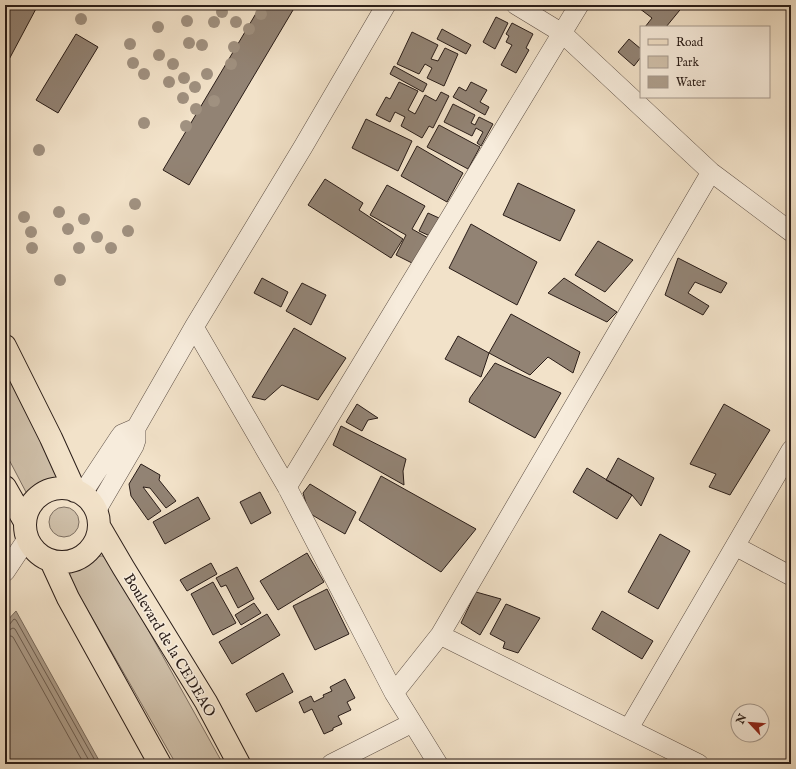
<svg xmlns="http://www.w3.org/2000/svg" width="796" height="769" viewBox="0 0 796 769" font-family="'IM FELL English',serif">
	<rect width="100%" height="100%" fill="#f2e2c9"/>
	<filter id="stains"><feTurbulence type="fractalNoise" baseFrequency=".005" numOctaves="4"/><feColorMatrix values="0 0 0 0 .2 0 0 0 0 .09 0 0 0 0 .02 0 0 0 .5 -.17"/></filter>
	<radialGradient id="worn" r=".72"><stop offset=".6" stop-color="#630" stop-opacity="0"/><stop offset="1" stop-color="#630" stop-opacity=".3"/></radialGradient>
	<path fill="#d0c1ab" stroke="#7d6f62" d="M5 368 60 477 49 481 27 494 5 452Z
		M49 522a15 15 0 1 1 30 0a15 15 0 1 1-30 0Z
		M100 556H105L132 601 223 764H176L67 574C73 569 76 570 83 567 89 563 93 558 100 556Z"/>
	<path fill="#ae9f8d" stroke="#796b5e" d="M16 611 101 764H5V623Z"/>
	<g fill="none" stroke-linecap="round" stroke-linejoin="round">
		<path stroke="#6c5e52" stroke-width="1" d="M5 625H9L14 619 16 620 97 764
			M5 630H9L13 628 15 629 91 764
			M5 636H11L13 637 84 764"/>
	</g>
	<path fill="#928374" stroke="#2a1d18" d="M6 5H38L5 67V7Z
		M261 5H296L189 185 163 170Z
		M635 5H684L666 27H645L652 18Z
		M496 17 508 23 495 49 483 42Z
		M512 23 533 34 526 48 529 50 516 73 501 65 512 45 506 42 509 36 506 34Z
		M442 29 471 45 466 54 437 39Z
		M412 32 438 45 431 59 438 61 445 48 458 54 444 86 427 78 432 68 425 64 419 74 397 64Z
		M76 34 98 47 58 113 36 100Z
		M629 39 641 49V57L634 66 618 52Z
		M394 66 427 84 423 92 390 74Z
		M399 82 418 91 408 110 415 114 425 95 436 101 441 92 449 96 433 128 429 126 422 138 401 126 405 117 395 112 390 122 376 115 386 97 390 99Z
		M471 82 487 90 480 102 489 107 485 115 453 97 459 87 466 91Z
		M453 104 475 115 471 123 475 125 479 117 493 124 481 146 477 143 483 132 476 128 472 136 444 122Z
		M366 119 412 141 398 171 352 148Z
		M439 125 480 147 468 169 427 147Z
		M417 146 463 173 447 202 401 176Z
		M325 179 363 203 359 210 403 239 391 258 308 205Z
		M518 183 575 210 560 241 503 215Z
		M387 185 425 206 412 229 430 239 416 265 396 255 406 235 370 215Z
		M428 213 439 218 430 236 419 231Z
		M471 224 537 262 517 305 449 268Z
		M598 241 633 260 605 292 575 275Z
		M678 258 727 283 721 293 695 282 688 293 709 306 703 315 665 295Z
		M262 278 288 292 281 307 254 293Z
		M564 278 617 312 607 322 548 293Z
		M302 283 326 295 311 325 286 311Z
		M511 314 580 352 573 373 548 357 530 375 489 353Z
		M294 328 346 358 318 400 282 385 265 400 252 397Z
		M458 336 489 353 481 377 445 359Z
		M495 363 561 393 535 438 469 402 470 398Z
		M357 404 378 418 368 420 362 431 346 422Z
		M724 404 770 430 730 495 709 487 716 474 690 464Z
		M341 426 406 459 403 471 404 485 333 445Z
		M618 458 654 478 641 506 632 495 606 480Z
		M141 464 160 475 159 480 176 501 166 508 150 488 143 487 161 511 148 520 131 496 129 484Z
		M587 468 632 495 617 519 573 492Z
		M381 476 476 529 441 572 359 520Z
		M310 484 356 512 345 534 324 522 309 513 303 493Z
		M260 492 271 513 251 524 240 502Z
		M198 497 210 519 165 544 153 522Z
		M660 534 690 551 658 609 628 592Z
		M307 553 324 582 278 610 260 581Z
		M211 563 217 574 187 591 180 580Z
		M237 567 254 599 238 608 226 585 221 587 216 578Z
		M213 582 236 623 213 635 191 594Z
		M327 589 349 634 315 650 293 606Z
		M476 592 501 599 480 635 461 623Z
		M254 603 261 613 241 625 235 615Z
		M506 604 540 618 518 653 503 648 505 642 490 634Z
		M602 611 653 641 642 659 592 629Z
		M267 614 280 635 232 664 219 642Z
		M283 673 293 692 256 712 246 694Z
		M345 679 355 698 347 702 351 710 338 716 342 724 333 728V730L324 734 312 709 304 713 299 702 311 696 314 702 324 697 323 695 332 691 330 687Z"/>
	<g fill="none" stroke-linecap="round" stroke-linejoin="round">
		<defs>
			<path id="minor" d="M516 5 562 33 711 172 791 232
				M194 327 287 487 394 693 438 764
				M287 487 579 5
				M82 494 119 438 122 434 136 428
				M96 511 134 446 136 440V428L194 327 303 147 386 5
				M735 546 791 576
				M5 572 27 539
				M440 635 699 764
				M394 693 440 635 711 172
				M629 728 791 450
				M331 764 412 723"/>
			<path id="primary" d="M5 346 51 438 75 491
				M5 487 25 522
				M25 525a37 37 0 1 1 74 0a37 37 0 1 1-74 0Z
				M99 526 123 567 206 702 239 764
				M51 561 68 598 160 764"/>
		</defs>
		<use href="#minor" stroke="#5c4e44" stroke-width="20"/>
		<use href="#primary" stroke="#2a1d18" stroke-width="24"/>
		<use href="#minor" stroke="#f7ecdc" stroke-width="19"/>
		<use href="#primary" stroke="#f2e2c9" stroke-width="22"/>
	</g>
	<g fill="#a09180">
		<circle cx="222" cy="12" r="6"/>
		<circle cx="261" cy="14" r="6"/>
		<circle cx="81" cy="19" r="6"/>
		<circle cx="187" cy="21" r="6"/>
		<circle cx="214" cy="22" r="6"/>
		<circle cx="236" cy="22" r="6"/>
		<circle cx="158" cy="27" r="6"/>
		<circle cx="249" cy="29" r="6"/>
		<circle cx="189" cy="43" r="6"/>
		<circle cx="130" cy="44" r="6"/>
		<circle cx="202" cy="45" r="6"/>
		<circle cx="234" cy="47" r="6"/>
		<circle cx="159" cy="55" r="6"/>
		<circle cx="133" cy="63" r="6"/>
		<circle cx="173" cy="64" r="6"/>
		<circle cx="231" cy="64" r="6"/>
		<circle cx="144" cy="74" r="6"/>
		<circle cx="207" cy="74" r="6"/>
		<circle cx="184" cy="78" r="6"/>
		<circle cx="169" cy="82" r="6"/>
		<circle cx="195" cy="87" r="6"/>
		<circle cx="183" cy="98" r="6"/>
		<circle cx="214" cy="101" r="6"/>
		<circle cx="196" cy="109" r="6"/>
		<circle cx="144" cy="123" r="6"/>
		<circle cx="186" cy="126" r="6"/>
		<circle cx="39" cy="150" r="6"/>
		<circle cx="135" cy="204" r="6"/>
		<circle cx="59" cy="212" r="6"/>
		<circle cx="24" cy="217" r="6"/>
		<circle cx="84" cy="219" r="6"/>
		<circle cx="68" cy="229" r="6"/>
		<circle cx="128" cy="231" r="6"/>
		<circle cx="31" cy="232" r="6"/>
		<circle cx="97" cy="237" r="6"/>
		<circle cx="32" cy="248" r="6"/>
		<circle cx="79" cy="248" r="6"/>
		<circle cx="111" cy="248" r="6"/>
		<circle cx="60" cy="280" r="6"/>
	</g>
	<g text-anchor="middle" stroke-width="3" stroke-linejoin="round" paint-order="stroke">
		<g font-size="15" fill="#2a1d18" stroke="#f7ecdc">
			<text transform="translate(170 645) rotate(59)" y="5">Boulevard de la CEDEAO</text>
		</g>
	</g>
	<rect width="796" height="769" fill="none" stroke="#f2e2c9" stroke-width="20"/>
	<rect x="6" y="6" width="784" height="757" fill="none" stroke="#2a1d18" stroke-width="2"/>
	<rect x="10" y="10" width="776" height="749" fill="none" stroke="#2a1d18"/>
	<rect x="640" y="26" width="130" height="72" fill="#f7ecdc" stroke="#a5998e"/>
	<rect x="648" y="39" width="20" height="6" fill="#f2e2c9" stroke="#a5998e"/>
	<text x="676" y="46" font-size="12" fill="#2a1d18">Road</text>
	<rect x="648" y="56" width="20" height="12" fill="#d0c1ab" stroke="#a5998e"/>
	<text x="676" y="66" font-size="12" fill="#2a1d18">Park</text>
	<rect x="648" y="76" width="20" height="12" fill="#ae9f8d" stroke="#a5998e"/>
	<text x="676" y="86" font-size="12" fill="#2a1d18">Water</text>
	<g transform="translate(750 723) rotate(296)"><circle r="19" fill="#f7ecdc" stroke="#a5998e"/>
	<path d="M0-3L7 15L0 10L-7 15Z" fill="#8f2418"/>
	<text y="-6" font-size="11" font-weight="bold" text-anchor="middle" fill="#2a1d18">N</text>
	</g>
	<rect width="100%" height="100%" filter="url(#stains)"/>
	<rect width="100%" height="100%" fill="url(#worn)"/>
</svg>
